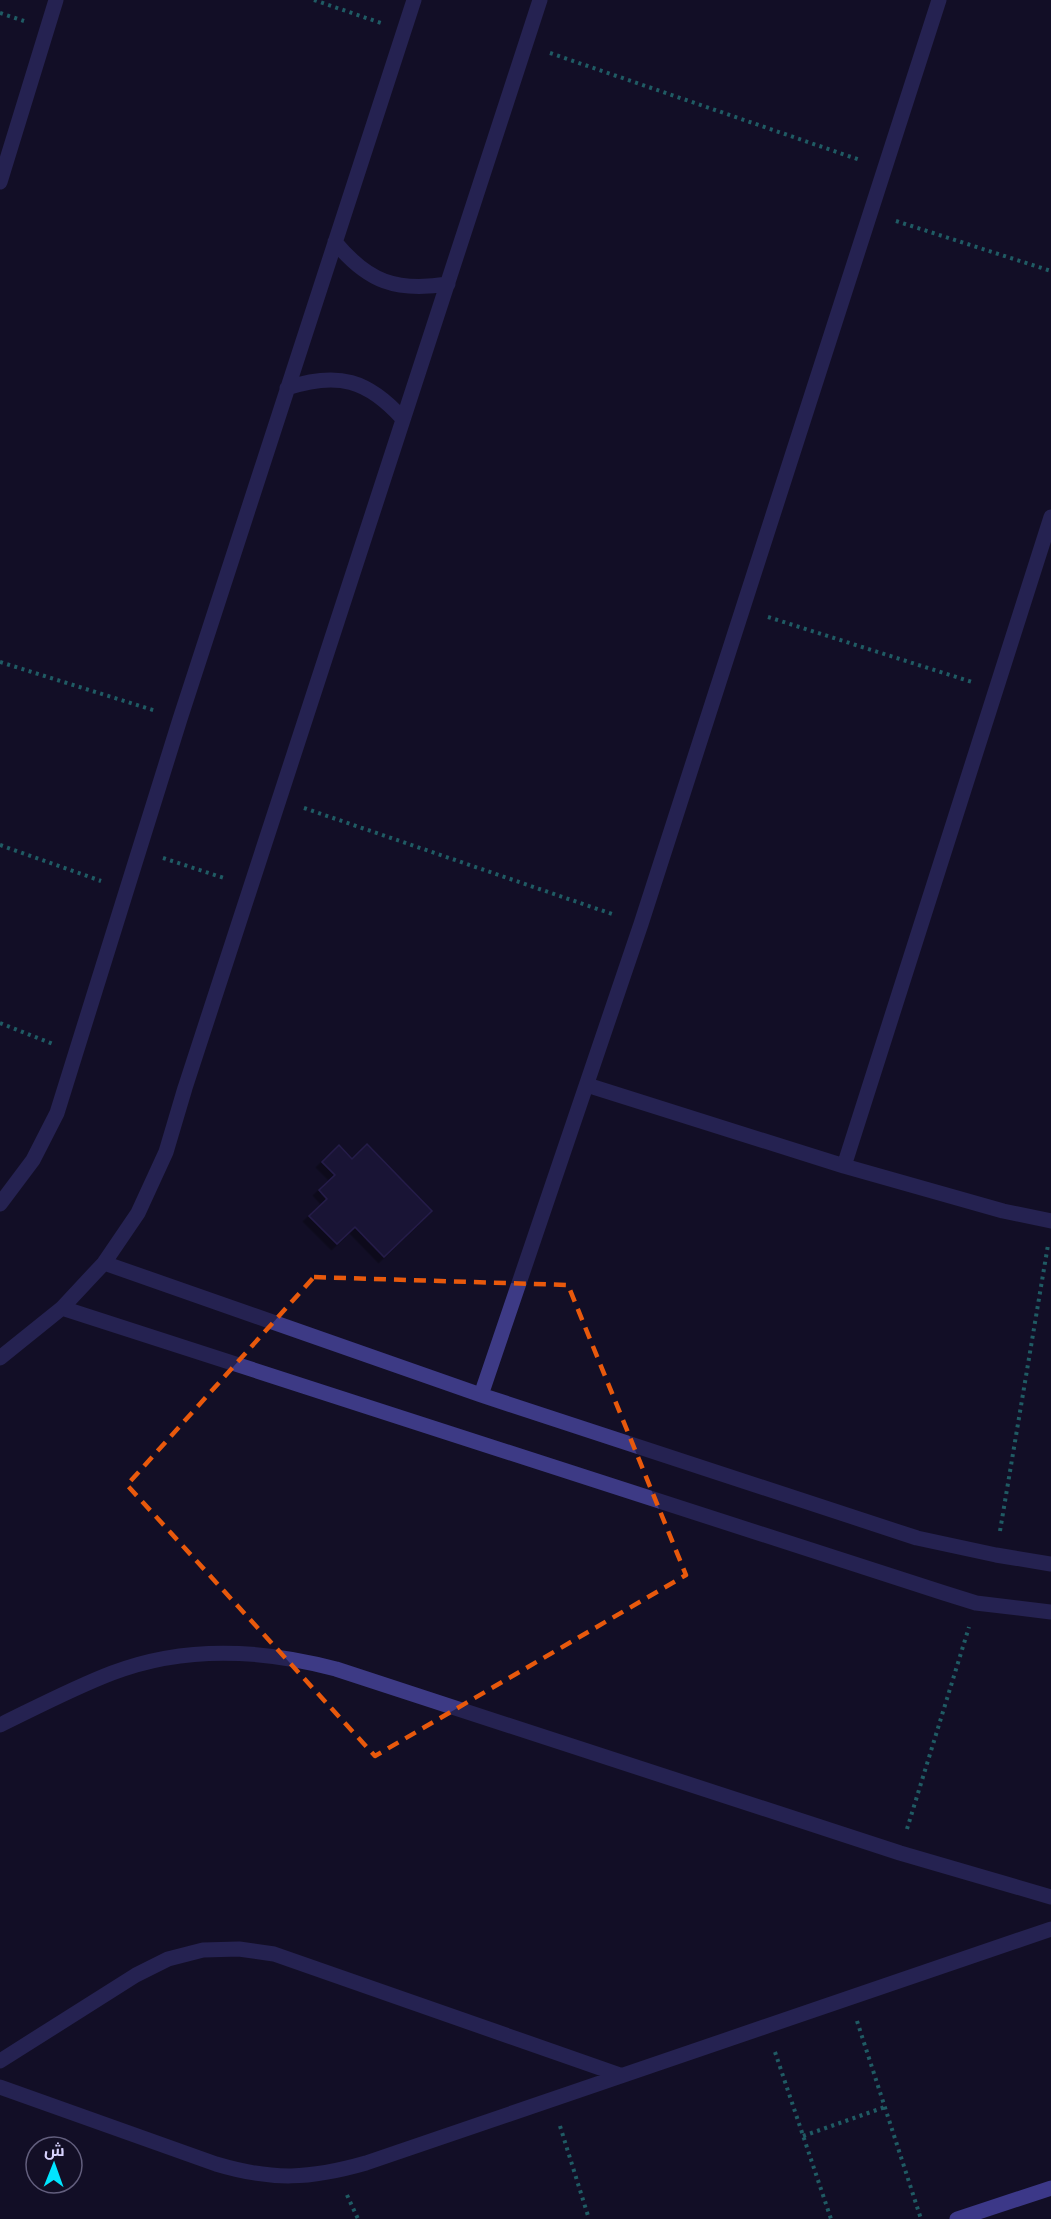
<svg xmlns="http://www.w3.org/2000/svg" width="1051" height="2219" viewBox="0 0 1051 2219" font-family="'Nunito Sans',Cairo,sans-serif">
	<defs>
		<filter id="shadow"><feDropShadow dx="-5.5" dy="5.5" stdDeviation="0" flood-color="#0009"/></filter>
	</defs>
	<rect width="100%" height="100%" fill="#130f26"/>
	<path fill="#241b47" stroke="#3b2d73" stroke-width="1.5" filter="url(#shadow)" d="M367 1144 432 1211 384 1257 355 1227 337 1244 309 1216 327 1199 319 1190 335 1175 322 1162 339 1145 352 1159Z"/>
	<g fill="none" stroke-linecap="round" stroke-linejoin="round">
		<path stroke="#2fb8b0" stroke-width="4" stroke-dasharray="3 4.5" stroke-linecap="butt" d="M314 0 381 23
			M0 13 24 21
			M550 53 860 160
			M896 221 1051 271
			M768 617 972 682
			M0 662 156 711
			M304 808 615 915
			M0 845 101 881
			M163 858 227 879
			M0 1023 53 1044
			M1000 1531 1048 1245
			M907 1829 969 1627
			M857 2021 921 2219
			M775 2052 831 2219
			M560 2126 589 2219
			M803 2136 885 2107
			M347 2195 358 2219"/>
		<path stroke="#3d3a85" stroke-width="15" d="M0 182 56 0
			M335 242C368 282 396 292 448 284
			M287 388C338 371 368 380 403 419
			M587 1085 844 1166 1003 1211 1051 1221
			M844 1166 1051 517
			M0 1204 33 1160 57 1113 180 719 414 0
			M104 1263 481 1395 917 1538 996 1555 1051 1564
			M62 1308 944 1593 976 1603 1051 1612
			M0 1358 62 1308 104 1263 138 1213 166 1152 185 1088 540 0
			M481 1395 641 924 939 0
			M0 1725C37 1707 73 1688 112 1673 185 1645 261 1649 336 1669L900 1853 1051 1897
			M0 2061 136 1975 168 1959 203 1950 239 1949 274 1954 620 2075
			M0 2087 216 2164C273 2181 310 2179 366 2163L1051 1929"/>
		<path stroke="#6f6bff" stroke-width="15" d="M957 2219 1051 2188"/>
	</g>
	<path d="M0 0H1051V2219H0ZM314 1277 568 1285 686 1575 375 1756 127 1485Z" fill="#130f26" fill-opacity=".55" fill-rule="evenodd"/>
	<path fill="none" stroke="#e8590c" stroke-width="4.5" stroke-dasharray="12 8" stroke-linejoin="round" d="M314 1277 568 1285 686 1575 375 1756 127 1485Z"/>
	<g transform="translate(54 2165) rotate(1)"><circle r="28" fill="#130f26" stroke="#625e7d" stroke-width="1.5"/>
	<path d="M0-4.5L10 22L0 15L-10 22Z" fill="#00e5ff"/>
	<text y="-9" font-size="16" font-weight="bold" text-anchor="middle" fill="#d9d4ff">ش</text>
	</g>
</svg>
